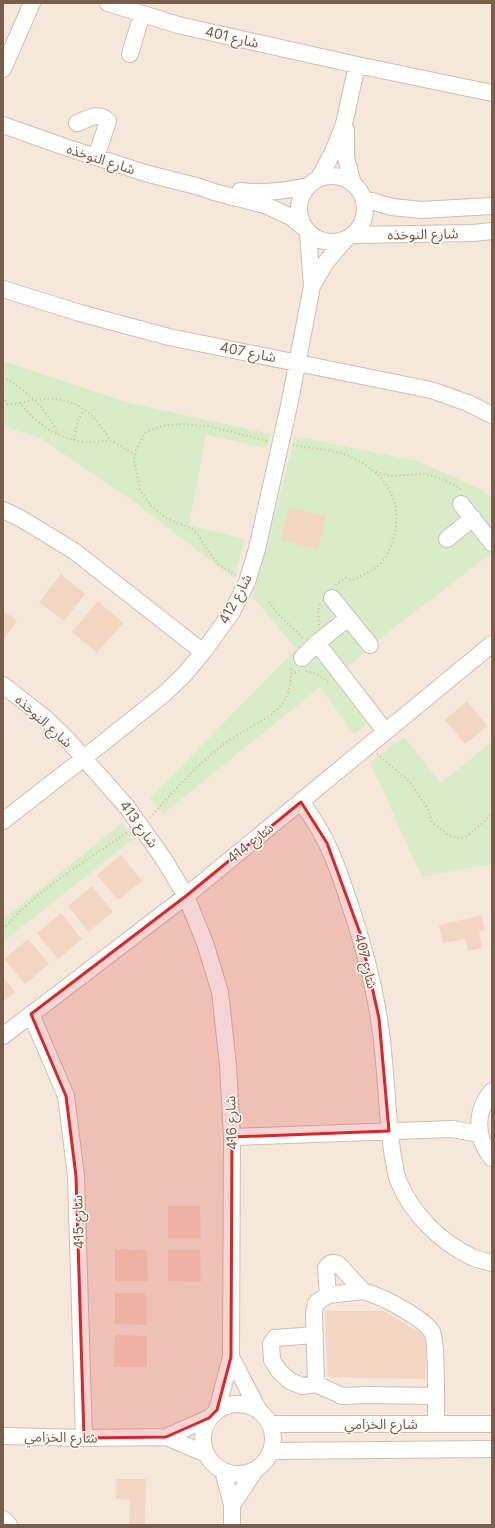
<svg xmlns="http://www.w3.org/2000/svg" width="495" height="1528" viewBox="0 0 495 1528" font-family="Inter,'Noto Sans Arabic',sans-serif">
	<rect width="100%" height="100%" fill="#fdf6ec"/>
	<path fill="#f5e8da" d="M3 3H492V1525H3Z"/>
	<path fill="#d8ecc9" d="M3 361 129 403 271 434 267 448 206 435 189 525 245 539 234 578 134 502 42 439 3 426Z
		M295 436 418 461 480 489 492 498V553L397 625 347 667 383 711 354 734 320 687 163 814 150 798 296 649 253 597Z
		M404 737 441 783 492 742V864L422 877 370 762Z
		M122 823 133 839 3 942V919Z"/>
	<path fill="#f3d5c3" d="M289 507 326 516 318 549 281 540Z
		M61 574 85 594 64 621 39 602Z
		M98 601 123 623 97 653 72 632Z
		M3 611 17 620 3 641Z
		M467 701 487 726 465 744 445 720Z
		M121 855 142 881 118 900 97 875Z
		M92 886 113 912 89 932 68 906Z
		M61 913 82 939 58 959 37 933Z
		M482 915 485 930 479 931 482 948 468 951 465 939 443 943 439 925Z
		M28 939 49 964 25 984 4 959Z
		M3 977 15 992 3 1002Z
		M168 1206H200L201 1238H168Z
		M115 1249 147 1250 148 1281H115Z
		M168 1250H200L201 1282 168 1281Z
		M115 1293H146L147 1325 115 1324Z
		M325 1311H384L427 1337 425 1379 328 1377Z
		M115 1335 147 1336V1367H114Z
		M116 1479H146L145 1525H129L130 1500 116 1499Z"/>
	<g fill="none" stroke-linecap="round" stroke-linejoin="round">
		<defs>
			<path id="minor" d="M108 3 178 25 357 65 492 93
				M130 54 142 14
				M3 69 32 3
				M77 123C88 119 98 111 108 121L96 157
				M3 125 65 147 145 173 200 187 214 192 265 205 291 217 304 228
				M346 130V158L353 184
				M299 209a33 33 0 1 1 66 0a33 33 0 1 1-66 0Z
				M319 178 333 152 344 124 357 65
				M240 191C263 194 285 191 308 186
				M364 199 392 207 421 210 492 206
				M353 235 473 233 492 231
				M312 286 326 262 344 241
				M3 289 80 313 169 337 431 390 468 403 492 415
				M461 504 492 543
				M3 510 20 518 74 551 203 652
				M447 539 473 518
				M332 598 370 645
				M317 643 385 731
				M302 658 317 643 348 618
				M3 685 44 717 67 739 127 807 163 858 186 896 205 943 220 992 228 1065 232 1137 231 1357 217 1410
				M301 802C325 833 336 862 348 899 366 952 380 1005 384 1061 387 1093 388 1125 393 1157 395 1164 395 1173 398 1180 411 1213 440 1242 472 1257 478 1260 485 1261 492 1263
				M3 821 84 758 164 694 184 675 203 652 232 612 247 582 257 549 290 401 312 286 308 233
				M31 1014 66 1096 76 1176 84 1438
				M3 1036 186 896 492 644
				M492 1091C475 1111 475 1138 492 1158
				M232 1137 452 1129 480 1134
				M328 1295 326 1268C329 1263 332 1262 338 1264L363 1291
				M315 1335 275 1338 271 1344 272 1360 279 1371 290 1381 302 1386 316 1384 342 1396 368 1395 435 1396
				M231 1357 258 1409
				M316 1384 314 1313 316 1303 328 1295 363 1291 369 1293C385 1298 423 1318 432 1332 437 1339 436 1410 436 1424
				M203 1439a35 35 0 1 1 70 0a35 35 0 1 1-70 0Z
				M270 1424H492
				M3 1436 84 1438 166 1437 209 1418
				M166 1437 206 1454
				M271 1451 492 1449
				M223 1471 232 1505V1525
				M232 1505 256 1469
				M3 1519 9 1525"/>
		</defs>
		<use href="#minor" stroke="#d1beb0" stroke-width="18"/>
		<path stroke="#d9b8a5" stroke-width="2" stroke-dasharray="1 3" stroke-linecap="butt" d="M3 377C27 391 47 408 58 434
			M3 397 8 405
			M20 403C62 392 89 402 110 441
			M3 405 20 403C36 424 58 439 85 442 93 443 103 440 110 441 117 443 129 451 135 455
			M74 440 78 420 84 410
			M293 445C312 449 336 449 353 458 386 474 403 501 394 537 391 546 388 555 382 562 374 570 363 575 353 580L346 578 334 586
			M376 472 390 476 422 474 434 476 455 485 463 491
			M236 575 219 565 209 552 198 535 192 529 166 518 151 506 140 490 134 459 136 450 145 433 151 430 162 426 179 424 208 426 267 441
			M269 602 278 614 303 638
			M319 625 318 612 320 602
			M306 671 317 674 328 682
			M291 674 299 671
			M377 754 410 782 428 809 432 822 447 834 454 837 461 838 467 836 485 821 492 812
			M150 818C173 791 197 765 224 744 240 732 272 718 282 704 291 692 291 680 291 666
			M3 929C39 889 84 862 128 832"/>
		<use href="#minor" stroke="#fff" stroke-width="16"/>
	</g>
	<path fill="#d62828" fill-opacity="0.2" stroke="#d62828" stroke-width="3" stroke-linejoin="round" d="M301 802 327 843 360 933 379 1018 389 1131 232 1137 231 1357 217 1410 209 1418 166 1437 84 1438 76 1176 66 1096 31 1014 186 896Z"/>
	<g text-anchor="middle" stroke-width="3" stroke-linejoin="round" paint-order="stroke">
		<g font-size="14" fill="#7a5c4d" stroke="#fffaf3">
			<text transform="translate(232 37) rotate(13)" y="5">شارع 401</text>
			<text transform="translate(101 159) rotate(18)" y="5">شارع النوخذه</text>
			<text transform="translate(423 234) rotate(-1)" y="5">شارع النوخذه</text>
			<text transform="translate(248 352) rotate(11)" y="5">شارع 407</text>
			<text transform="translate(235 599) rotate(-62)" y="5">شارع 412</text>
			<text transform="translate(44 721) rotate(42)" y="5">شارع النوخذه</text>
			<text transform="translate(139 824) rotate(54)" y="5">شارع 413</text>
			<text transform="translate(250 843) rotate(-39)" y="5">شارع 414</text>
			<text transform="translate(366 961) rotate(76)" y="5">شارع 407</text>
			<text transform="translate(231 1123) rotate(-92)" y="5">شارع 416</text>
			<text transform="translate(78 1222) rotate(-92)" y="5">شارع 415</text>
			<text x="381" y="1429">شارع الخزامي</text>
			<text transform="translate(61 1437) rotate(1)" y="5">شارع الخزامي</text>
		</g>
	</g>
	<rect width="495" height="1528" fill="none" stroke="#7a5c4d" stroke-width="8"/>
</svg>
